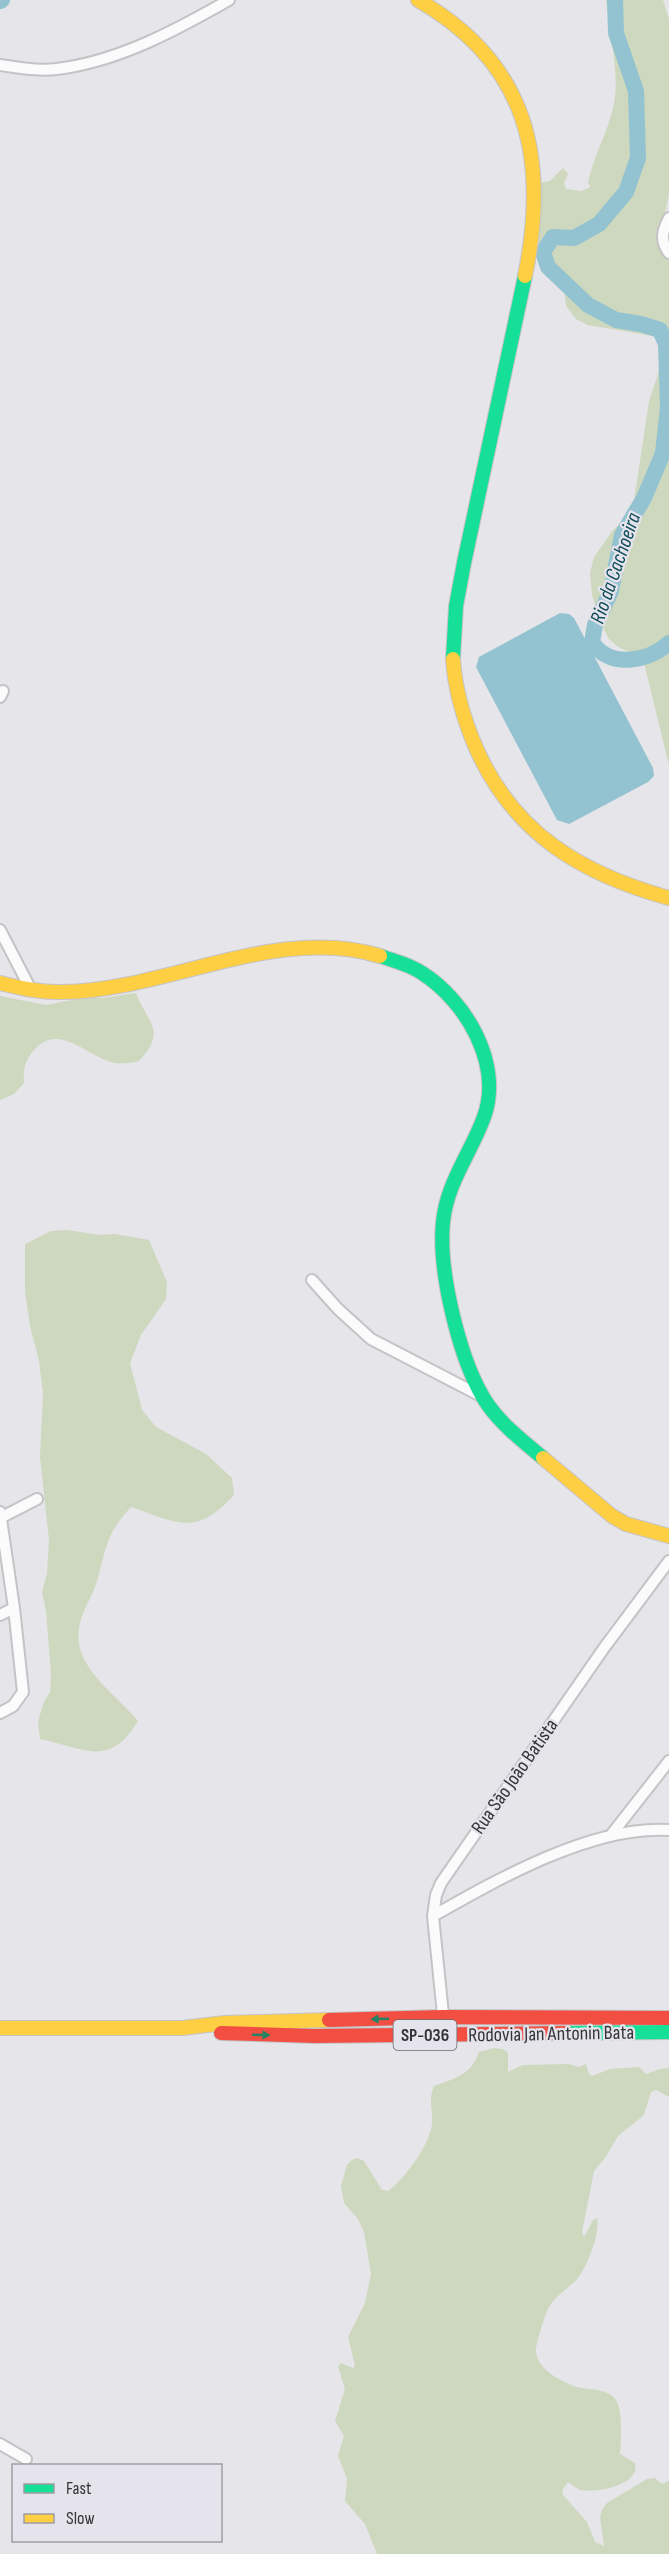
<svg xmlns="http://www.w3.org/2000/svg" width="669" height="2554" viewBox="0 0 669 2554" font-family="'Sofia Sans Condensed',sans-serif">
	<rect width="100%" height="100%" fill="#e6e5e9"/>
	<path fill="#cdd8be" d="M606 0H663L669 19V194L662 227 669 257V765L644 663 640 658 617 646 609 639 602 626 592 595 590 573 594 557 613 530 632 514 649 401 658 374 662 350 660 342 653 336 588 325 576 319 566 306 564 288 546 269 543 249 532 230 538 183 550 181 563 168 568 174 564 183 566 189 581 191 591 187 588 183C593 156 609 131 614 103 620 76 609 29 606 0Z
		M136 993C147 1023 168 1030 139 1061 130 1063 120 1065 111 1062 86 1055 59 1023 35 1049 25 1060 23 1069 24 1083L14 1094 0 1100V996L46 1005 88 997 102 998Z
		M67 1230 100 1235 115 1234 149 1240 167 1282 166 1299 141 1335 130 1363 142 1410 156 1427 206 1454 232 1478 234 1495C196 1537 178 1523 131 1507 105 1535 107 1547 97 1581 93 1595 83 1609 80 1623 69 1666 116 1693 138 1721 109 1769 84 1748 40 1739L38 1722 43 1704 50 1692 51 1675 46 1611 42 1592 47 1574 49 1540 40 1457 43 1393 39 1361 30 1326 25 1292V1244L51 1231Z
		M494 2048 503 2049 508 2053V2072L523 2065 568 2064 579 2067 586 2064 589 2074 592 2076 610 2069 639 2067 646 2074 660 2069 669 2068V2097L656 2090 651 2092 644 2115 618 2136 605 2158 594 2171 582 2232 584 2237 593 2220 597 2218C601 2231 587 2267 578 2278 569 2288 556 2295 549 2307 545 2314 536 2342 536 2351 536 2368 560 2381 574 2386 587 2391 607 2387 616 2400 623 2411 621 2442 620 2454L635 2463C641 2485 597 2493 581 2490 577 2489 572 2485 568 2482L562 2490 563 2495 587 2522 595 2542 604 2546 600 2517 602 2510 607 2503 647 2479 655 2478 662 2484 669 2481V2554H377L365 2524 345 2501 347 2479 338 2456 344 2436 335 2421 345 2389 338 2366 341 2363 353 2368 355 2366 348 2337 365 2303 371 2274 364 2232 358 2219 344 2203 341 2186 347 2165 352 2160 357 2158 364 2161 382 2190 388 2191C405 2179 430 2144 432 2124 433 2109 428 2100 434 2086 456 2078 471 2075 479 2052Z"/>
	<path fill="#93c3d0" d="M560 613 569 614 574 618 653 768 654 776 648 782 569 824 557 820 476 667 479 657Z"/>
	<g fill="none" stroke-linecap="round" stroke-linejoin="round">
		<path stroke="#93c3d0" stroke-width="16" d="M615 0 616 33 636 91 638 158 626 192 599 224 574 238 553 237 543 252 548 267 588 305 616 320 641 324 660 330 666 344 668 407 663 453 644 498 622 535 611 591 595 625 592 642C609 669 648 662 669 643
			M0 1 2 0"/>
		<defs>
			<path id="street" d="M0 65C21 68 42 72 64 68 123 59 178 29 229 0
				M669 218C662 231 660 241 669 253
				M0 697 3 691
				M0 930 31 990
				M312 1280 338 1309 371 1339 483 1397
				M0 1512 14 1608 23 1692 13 1706 0 1713
				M0 1518 37 1499
				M0 1615 14 1608
				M611 1835 669 1761
				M433 1916C498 1879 593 1825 669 1830
				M445 2034 433 1916 436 1895 441 1883 604 1648 669 1561
				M0 2444 26 2459"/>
			<path id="fast" d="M453 659 456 606 464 563 525 276
				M380 956C394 961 409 964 422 973 466 1001 503 1064 484 1117 471 1153 447 1182 443 1222 438 1271 460 1364 488 1405 503 1426 524 1442 543 1458
				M567 2033 669 2032"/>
			<path id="slow" d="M418 0C528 63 549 158 525 276
				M453 659C455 690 464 720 476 748 514 834 582 874 669 898
				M0 983C21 988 42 993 63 992 165 991 278 924 380 956
				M543 1458 612 1516 626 1524 669 1536
				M0 2028H182L225 2023 329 2020"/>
			<path id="jam" d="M329 2020 443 2017 669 2018
				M221 2033 315 2036 567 2033"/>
		</defs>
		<use href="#street" stroke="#c4c3c6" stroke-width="14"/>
		<use href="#fast" stroke="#c4c3c6" stroke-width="16"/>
		<use href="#slow" stroke="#c4c3c6" stroke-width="16"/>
		<use href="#jam" stroke="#c4c3c6" stroke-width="16"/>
		<use href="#street" stroke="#fbfbfc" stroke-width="10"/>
		<use href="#fast" stroke="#16e098" stroke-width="14"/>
		<use href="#slow" stroke="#ffcf43" stroke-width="14"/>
		<use href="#jam" stroke="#f24e42" stroke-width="14"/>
	</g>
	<defs><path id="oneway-solid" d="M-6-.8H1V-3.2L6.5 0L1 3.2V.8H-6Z" transform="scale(1.5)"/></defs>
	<g fill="#278263">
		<use href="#oneway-solid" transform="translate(380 2019) rotate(178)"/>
		<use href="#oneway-solid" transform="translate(261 2035) rotate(2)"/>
	</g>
	<g text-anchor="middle" stroke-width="4.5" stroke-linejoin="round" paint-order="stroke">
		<rect fill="#e5e3eb" stroke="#6a696e" stroke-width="1.5" x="393.5" y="2020" width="63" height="30" rx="4.5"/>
		<g font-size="18" font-weight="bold" fill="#353538">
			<text x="425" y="2041">SP-036</text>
		</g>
		<g font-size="20" fill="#353538" stroke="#e5e3eb">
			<text transform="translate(514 1776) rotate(-55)" y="7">Rua São João Batista</text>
			<text transform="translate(551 2033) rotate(-1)" y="7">Rodovia Jan Antonin Bata</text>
		</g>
		<g font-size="21" font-style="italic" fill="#114e5b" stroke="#e5e3eb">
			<text transform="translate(615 568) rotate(-71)" y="7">Rio da Cachoeira</text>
		</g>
	</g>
	<rect x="12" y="2464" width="210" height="78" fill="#e5e3eb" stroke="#9f9da3" stroke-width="1.5"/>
	<rect x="24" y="2484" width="30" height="9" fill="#16e098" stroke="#9f9da3" stroke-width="1.5"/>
	<text x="66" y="2494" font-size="18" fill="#353538">Fast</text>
	<rect x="24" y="2514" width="30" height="9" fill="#ffcf43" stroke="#9f9da3" stroke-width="1.5"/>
	<text x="66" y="2524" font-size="18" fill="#353538">Slow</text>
</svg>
